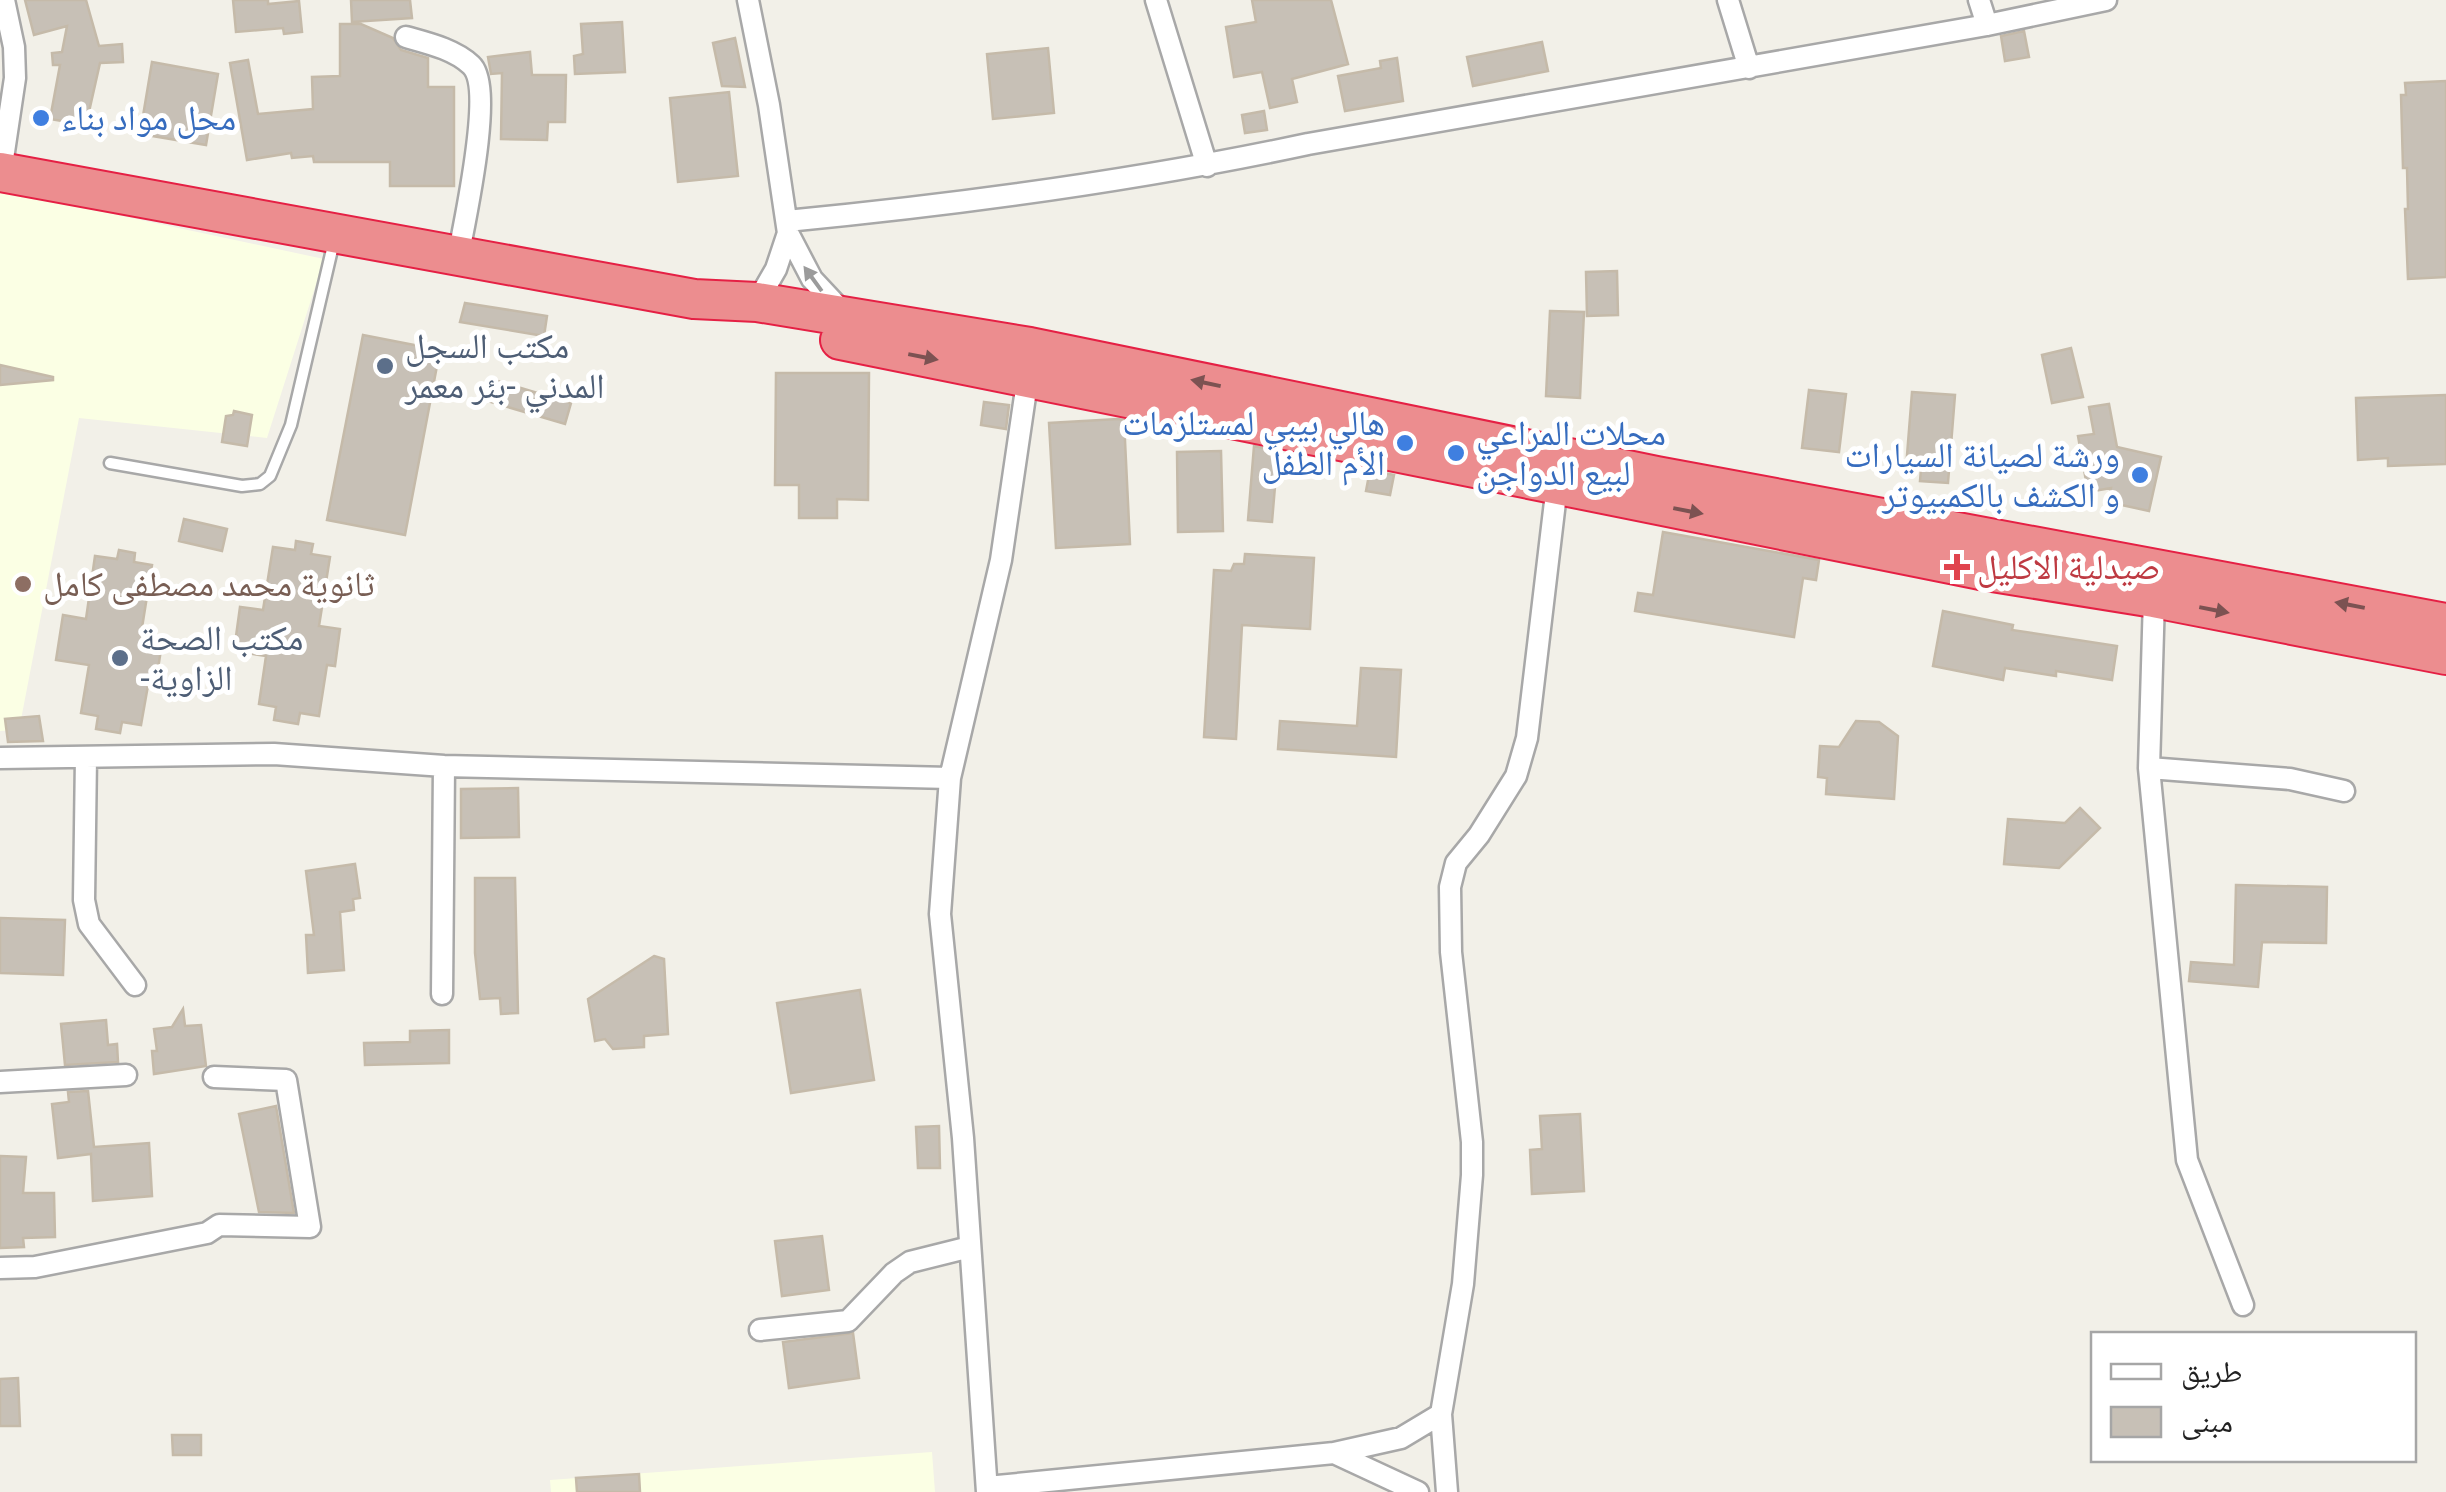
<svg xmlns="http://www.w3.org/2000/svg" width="2446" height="1492" viewBox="0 0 2446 1492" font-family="Ubuntu,'Noto Naskh Arabic',sans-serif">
	<rect width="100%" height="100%" fill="#f2f0e8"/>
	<path fill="#fbffe4" d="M0 190 324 259 267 438 79 418 19 730 0 731Z
		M932 1452 935 1492H551L550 1480Z"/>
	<path fill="#c7c0b6" stroke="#c5baa9" stroke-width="2.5" d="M25 0H86L99 46 122 44 123 62 100 63 86 125 50 119 60 65H53L52 53 62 52 67 26 34 35Z
		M233 0H268V4L299 1 302 32 284 34 283 28 236 32Z
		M351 0H410L412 18 352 22Z
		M1252 0H1331L1348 64 1292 79 1297 102 1270 108 1262 72 1234 77 1226 27 1256 22Z
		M622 22 625 72 575 74 574 56 583 54 581 24Z
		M340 24H361L393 38 401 50 428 58V87H454V186H390V162H314L313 156 292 158 291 153 247 160 230 63 248 60 258 114 313 109 312 77 340 76Z
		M2024 31 2029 57 2005 61 2001 36Z
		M735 38 745 87 722 86 713 43Z
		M1542 42 1548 71 1473 86 1467 57Z
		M1048 48 1054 113 993 119 987 54Z
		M530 52 532 75H566L565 122H548L547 140 501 139 502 73 491 74 488 57Z
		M1397 58 1403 101 1345 111 1338 76 1381 68 1380 61Z
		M152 62 218 74 206 145 140 134Z
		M2446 81V277L2408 279 2405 209H2408L2407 168H2403L2401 95H2406L2405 83Z
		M729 92 738 176 678 182 670 98Z
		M1264 111 1267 130 1245 133 1242 115Z
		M1617 271 1618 315 1587 316 1586 272Z
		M465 303 547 316 544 336 460 322Z
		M1550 311 1584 312 1580 398 1546 396Z
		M363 335 440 350 405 535 327 520Z
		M2071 348 2083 397 2052 403 2042 355Z
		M0 365 53 377V380L0 385Z
		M776 373H869L868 500 837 499V518H799V485H775Z
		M491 379 571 403 565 424 484 400Z
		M1809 390 1846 394 1839 452 1802 448Z
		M1912 392 1955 395 1948 483 1920 481 1921 469 1906 468Z
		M2446 395V464L2388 466V458L2358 460 2356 398Z
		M984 402 1009 405 1006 429 981 425Z
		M2109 404 2117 447 2161 457 2149 511 2108 502 2111 488 2088 492 2078 436 2094 434 2089 407Z
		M234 411 252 415 247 446 222 442 226 416 233 415Z
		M1118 419 1124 420 1130 544 1056 548 1049 423Z
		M1254 446 1278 451 1272 522 1248 520Z
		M1221 451 1223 531 1178 532 1177 452Z
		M1370 470 1394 475 1390 495 1366 491Z
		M184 519 227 529 222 551 179 541Z
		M1663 532 1819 560 1816 580 1803 578 1794 637 1635 611 1638 593 1653 595Z
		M296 541 313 544 311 554 330 557 319 626 340 629 335 666 327 665 319 716 300 713 298 724 274 720 276 707 259 704 266 656 234 651 240 607 263 610 273 547 295 550Z
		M119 550 135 553 134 562 152 565 141 634 163 637 157 675 150 674 141 725 122 722 120 733 96 729 98 716 81 713 89 665 56 660 63 615 86 619 95 556 117 559Z
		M1245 554 1314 558 1310 629 1242 625 1236 739 1204 737 1214 570 1231 571 1234 564H1244Z
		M1943 611 2013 625 2012 630 2117 646 2112 680 2056 671V676L2005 668 2003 680 1933 666Z
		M1361 668 1401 670 1396 757 1278 749 1280 721 1357 726Z
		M39 716 43 741 8 742 5 719Z
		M1856 721 1879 722 1898 736 1894 799 1826 794 1827 778 1818 777 1820 746 1839 747Z
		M518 788 519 837 461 838V789Z
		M2080 808 2100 828 2059 868 2004 864 2008 819 2065 823Z
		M355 864 360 898 353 899 354 910 340 912 344 970 308 973 306 935H314L306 871Z
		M475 878H515L518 1013 501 1014 500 998 480 999 475 953Z
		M2236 885 2327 887 2326 943 2262 942 2258 987 2189 981 2191 962 2234 965Z
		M0 918 65 920 63 975 0 973Z
		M654 956 664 959 668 1034 644 1036V1047L613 1049 605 1039 595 1041 588 999Z
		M860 990 874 1080 791 1093 777 1003Z
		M183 1009 185 1026 201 1025 206 1066 154 1074 152 1051H157L154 1029 172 1027Z
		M106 1020 108 1045 117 1044 118 1062 65 1065 61 1024Z
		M449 1030V1063L365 1065 364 1043 410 1042V1031Z
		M88 1091 94 1147 149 1143 152 1196 93 1201 91 1154 58 1158 52 1104 69 1102 68 1092Z
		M276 1106 294 1213 259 1212 239 1114Z
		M1580 1114 1584 1191 1532 1194 1530 1150 1542 1149 1540 1116Z
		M939 1126 940 1168H918L916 1127Z
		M0 1156 26 1157 23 1193H54L55 1237 23 1238 24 1247 0 1248Z
		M822 1236 829 1290 782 1296 775 1241Z
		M853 1333 859 1378 789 1388 783 1342Z
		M18 1378 20 1426H0V1379Z
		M172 1435H201V1455H173Z
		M639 1474 640 1492H577L576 1478Z"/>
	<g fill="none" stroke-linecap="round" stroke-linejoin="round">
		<defs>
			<path id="lane" d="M110 463 242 486 260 484 270 476 291 425 334 241"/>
			<path id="street" d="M748 0 769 105 788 233 812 279 842 311
				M1156 0 1207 166
				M1728 0 1749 68
				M1979 0 1987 25
				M406 37C427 43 454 49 471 65 495 87 464 224 458 257
				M1 172 15 78 14 47 4 0
				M787 221C963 204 1135 181 1308 144L1987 25 2106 0
				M757 302 776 269 788 233
				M2154 598 2149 768 2187 1160 2243 1305
				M86 757 84 900 89 924 135 985
				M0 758 274 754 444 766 950 778
				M2149 768 2290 779 2344 791
				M442 994 444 766
				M0 1082 126 1075
				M0 1268 35 1267 207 1233 219 1225 310 1227 286 1080 214 1077
				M760 1330 848 1321 894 1273 910 1262 970 1247
				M1441 1414 1447 1492
				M1334 1453 1418 1492
				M987 1487 1334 1453 1401 1438 1441 1414 1463 1284 1472 1175V1142L1451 952 1450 887 1456 863 1479 835 1516 776 1527 738 1557 485
				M987 1492 963 1138 940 914 950 778 1001 560 1029 369"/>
			<path id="highway" d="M0 172 694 299 757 302 1030 347 1657 476 2446 623
				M840 340 1980 570 2154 598 2446 655"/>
		</defs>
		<use href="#lane" stroke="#a8a8a8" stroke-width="15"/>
		<use href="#street" stroke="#a8a8a8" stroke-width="25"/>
		<use href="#highway" stroke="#e52044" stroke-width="42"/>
		<use href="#lane" stroke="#fff" stroke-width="10"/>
		<use href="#street" stroke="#fff" stroke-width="20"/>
		<use href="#highway" stroke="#ec8d8f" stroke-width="38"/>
	</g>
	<defs><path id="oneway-solid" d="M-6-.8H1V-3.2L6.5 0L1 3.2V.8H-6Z" transform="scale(2.5)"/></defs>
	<use fill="#9b9b9b" href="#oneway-solid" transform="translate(813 279) rotate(-126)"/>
	<g fill="#7c5252">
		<use href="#oneway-solid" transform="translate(923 357) rotate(11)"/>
		<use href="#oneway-solid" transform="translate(1206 383) rotate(-168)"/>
		<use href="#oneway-solid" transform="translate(1688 511) rotate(11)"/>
		<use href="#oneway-solid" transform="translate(2350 605) rotate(-169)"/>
		<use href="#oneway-solid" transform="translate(2214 610) rotate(11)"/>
	</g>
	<g fill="#3f7fe0" stroke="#fff" stroke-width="4">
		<circle cx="41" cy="118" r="10"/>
		<circle cx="1405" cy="443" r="10"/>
		<circle cx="1456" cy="453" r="10"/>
		<circle cx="2140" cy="475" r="10"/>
	</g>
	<g fill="#5c6f8a" stroke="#fff" stroke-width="4">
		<circle cx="385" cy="366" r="10"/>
		<circle cx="120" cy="658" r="10"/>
	</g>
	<path fill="#e0444e" stroke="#fff" stroke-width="4" d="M1952 552h10v10h10v10h-10v10h-10v-10h-10v-10h10z"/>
	<circle fill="#8d6e63" stroke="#fff" stroke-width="4" cx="23" cy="584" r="10"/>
	<g text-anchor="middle" stroke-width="10" stroke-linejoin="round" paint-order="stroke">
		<g font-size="35" fill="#366cbe" stroke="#fff" text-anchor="start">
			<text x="61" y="130">محل مواد بناء</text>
			<text x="1385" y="435" text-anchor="end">هالي بيبي لمستلزمات<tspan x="1385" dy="40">الأم الطفل</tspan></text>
			<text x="1476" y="445">محلات المراعي<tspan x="1476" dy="40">لبيع الدواجن</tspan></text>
			<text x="2120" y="467" text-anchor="end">ورشة لصيانة السيارات<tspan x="2120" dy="40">و الكشف بالكمبيوتر</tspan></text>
		</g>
		<g font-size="35" fill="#4e5e75" stroke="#fff" text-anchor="start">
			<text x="405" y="358">مكتب السجل<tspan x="405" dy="40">المدني -بئر معمر</tspan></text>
			<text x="140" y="650">مكتب الصحة<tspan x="140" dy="40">-الزاوية</tspan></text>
		</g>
		<g font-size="35" fill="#be3a42" stroke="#fff" text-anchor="start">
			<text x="1977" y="579">صيدلية الاكليل</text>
		</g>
		<g font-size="35" fill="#785e54" stroke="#fff" text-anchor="start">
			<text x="43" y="596">ثانوية محمد مصطفى كامل</text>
		</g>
	</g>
	<rect x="2091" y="1332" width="325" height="130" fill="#ffffff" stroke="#a6a6a6" stroke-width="2.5"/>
	<rect x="2111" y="1364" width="50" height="15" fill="#ffffff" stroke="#a6a6a6" stroke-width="2.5"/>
	<text x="2181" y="1382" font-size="30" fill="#212121">طريق</text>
	<rect x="2111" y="1407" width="50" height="30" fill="#c7c0b6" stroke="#a6a6a6" stroke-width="2.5"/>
	<text x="2181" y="1432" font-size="30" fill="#212121">مبنى</text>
</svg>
